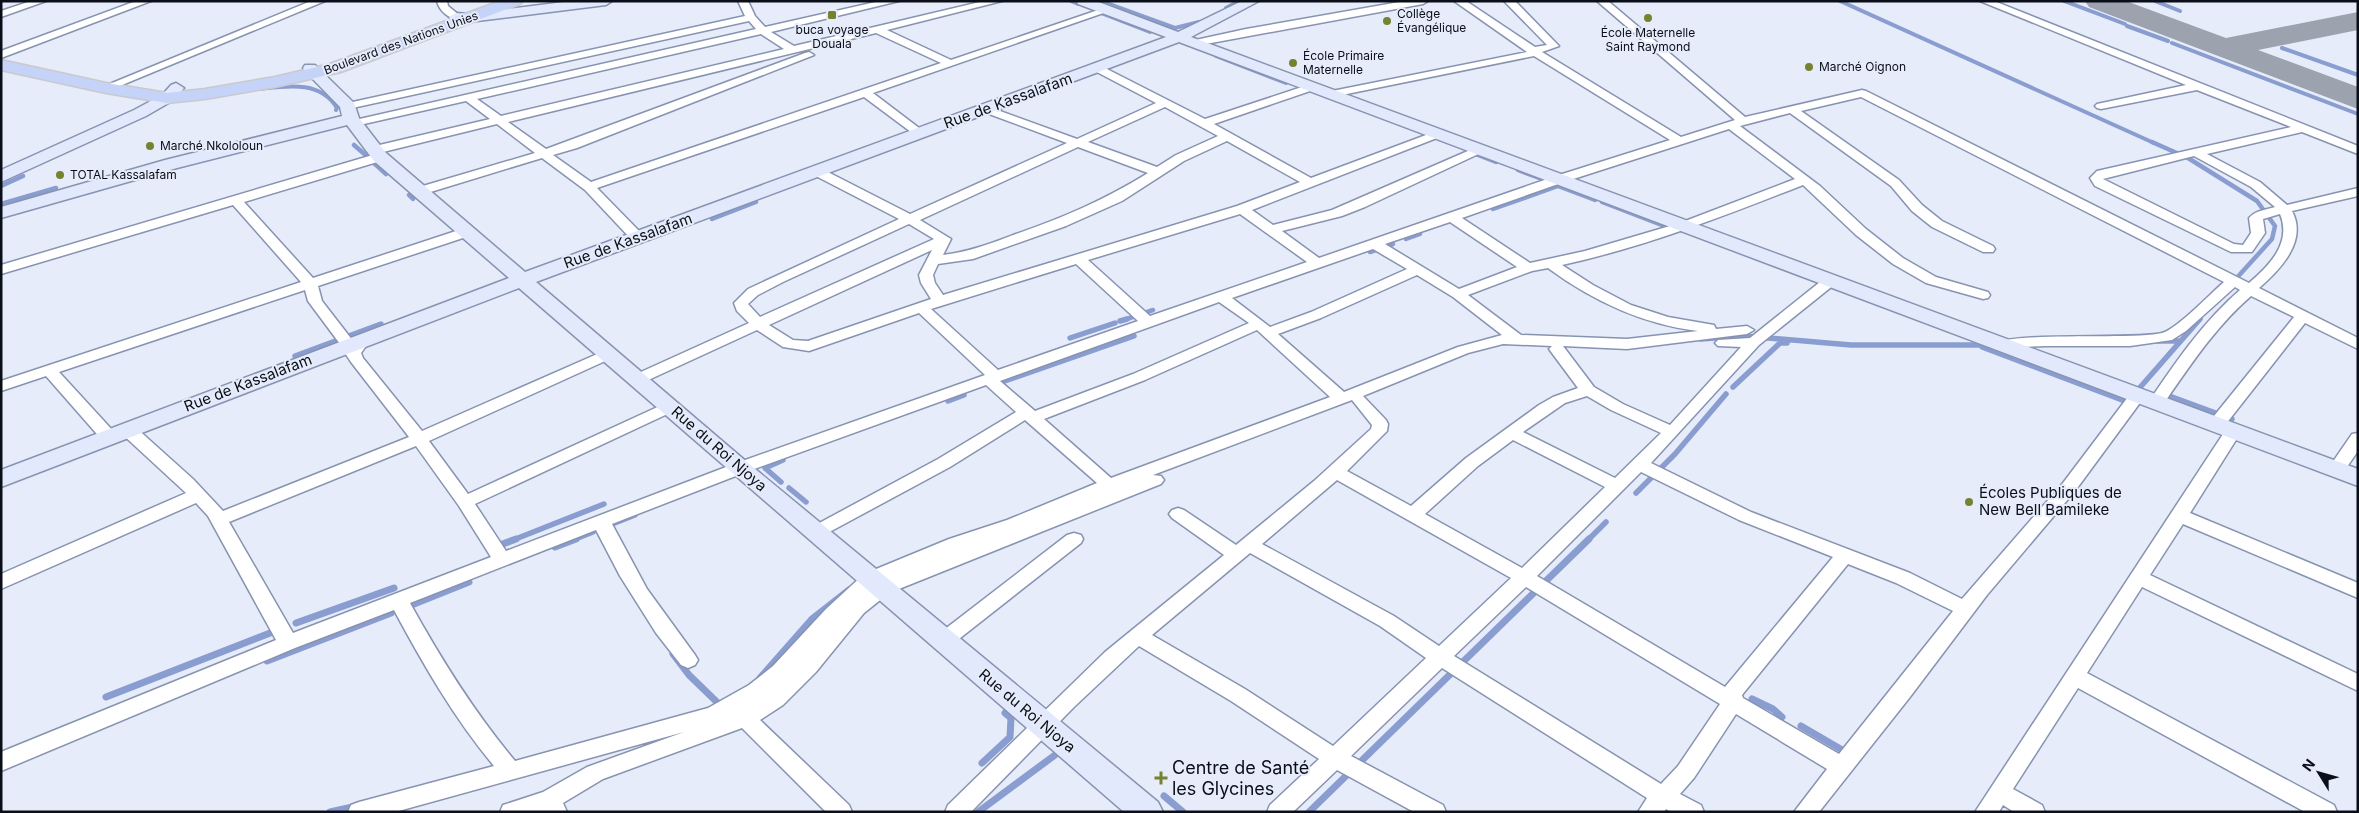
<svg xmlns="http://www.w3.org/2000/svg" width="2359" height="813" viewBox="0 0 2359 813" font-family="Inter,sans-serif">
	<rect width="100%" height="100%" fill="#e6ecf9"/>
	<g fill="none" stroke-linecap="round" stroke-linejoin="round">
		<path stroke="#8a9dd0" stroke-width="4" d="M1071 1 1078 4
			M1101 1 1175 28 1199 22
			M1840 1 2154 143
			M2064 1 2125 24
			M2155 1 2180 11
			M1226 8 1239 1
			M1101 13 1150 32
			M2127 26 2168 41
			M2172 43 2358 114
			M2282 48 2358 75
			M1216 56 1286 83
			M259 89C287 86 320 80 337 108L336 110"/>
		<path stroke="#8a9dd0" stroke-width="4.5" d="M2152 142 2188 158 2257 201 2275 226 2272 239 2233 282
			M354 145 369 158
			M1473 153 1496 162
			M374 163 386 174
			M1518 170 1542 179
			M1 186 23 176
			M409 195 413 199
			M1602 202 1672 229
			M1 204 56 188
			M1493 209 1558 186 1595 200
			M712 219 756 202
			M1406 239 1420 234
			M1370 252 1393 244
			M1124 320 1153 310
			M2198 320 2200 318"/>
		<path stroke="#8a9dd0" stroke-width="5.5" d="M1120 321 1127 319
			M1070 338 1115 323
			M1701 339 1744 336 1851 345H1991
			M2158 341H2178
			M1982 347 2130 403
			M295 356 381 324
			M999 383 1134 336
			M1733 387 1780 343H1787
			M2136 392 2200 319
			M2164 394 2232 419
			M948 401 964 395
			M781 482 765 468 783 460
			M789 488 806 502
			M1636 493 1675 454 1726 394
			M607 526 635 515
			M513 540 604 504
			M573 540 593 532
			M1588 540 1606 522"/>
		<path stroke="#8a9dd0" stroke-width="7" d="M500 545 516 539
			M555 547 576 539
			M409 606 469 582
			M296 623 394 588
			M673 654 689 675 722 707
			M267 661 391 613
			M760 678 812 619 849 590
			M106 697 278 630
			M1752 699 1773 709 1782 717
			M1801 726 1849 754
			M982 763 1010 737 1011 718 1005 713
			M1164 796 1183 812
			M330 812 357 806
			M978 812 1055 755
			M1309 812 1589 539"/>
		<path fill="#9ca2ae" fill-rule="evenodd" d="M2085 1H2126L2226 38 2358 12V30L2258 50 2358 87V109L2089 7Z"/>
		<defs>
			<path id="street" d="M31 1H46L1 17V11Z
				M136 1H151L1 58V51Z
				M311 1H325L110 90H102L100 88Z
				M437 1H447L448 6 459 15V19C450 20 439 11 437 1Z
				M738 1H748L755 16 765 27 880 1H899L771 32 794 46 984 1H1002L887 30 951 60 1104 8H1110L1112 10 873 93 923 131 925 133 923 135H915L864 97 597 188 642 234 644 237 637 241 632 240 585 190 542 158 424 194H416L414 191 416 188 535 153 497 124 375 154 369 150 371 147 490 119 466 101 355 126 349 123 355 120 756 29 749 21 348 109 342 106 348 103 745 16ZM876 33 941 63 591 182 553 155 577 148 814 55 809 52 805 53 546 149 508 122ZM761 34 784 49 501 116 477 99Z
				M1405 1H1428L1423 4 1195 46 1190 43 1191 41 1246 29Z
				M1454 1H1466L1535 47 1547 45 1504 1H1515L1559 46 1542 52 1681 137 1735 120 1597 1H1608L1745 117 1862 90 1866 91 2249 283C2269 266 2292 243 2280 214L2263 219 2265 233 2252 252H2231L2095 186 2090 178 2097 171 2291 127 2197 90 2101 109 2097 108 2095 106 2097 104 2186 85 1980 1H1994L2358 146V154L2302 132 2207 154 2260 182 2287 205 2358 188V196L2292 211C2308 241 2280 270 2259 288L2358 338V349L2305 323 2222 429H2210L2208 425 2210 421 2294 317 2251 296C2215 327 2189 367 2162 406H2150L2148 403C2175 363 2203 322 2240 290L2235 287 2186 331 2172 340 2130 346H2046L1997 348 1994 345C2004 331 2135 340 2162 333 2177 329 2210 294 2224 282L1861 97 1801 111 1899 180 1922 205 1942 221 1993 246 1995 249 1993 252H1983L1932 227 1912 211 1891 186 1790 113 1740 126 1820 186 1866 229 1903 258 1936 277 1988 292 1990 295 1988 298 1983 299 1926 283 1893 264 1856 235 1803 185C1724 216 1645 247 1562 265L1593 285 1631 305 1668 317 1714 325 1716 329 1747 326 1754 330 1747 334 1627 349 1563 346 1594 387 1623 404 1670 425 1741 347 1718 346 1715 343 1718 340 1750 338 1825 278H1835L1837 281 1835 284 1759 345 1651 463 1751 512 1910 573 1962 599 2063 483 2131 393H2143L2145 396 2075 491 1987 595 1910 697 1819 812H1794L1827 769 1736 714 1694 778 1680 794 1701 805 1704 812H1671L1666 809 1664 812H1638L1647 798 1442 668 1351 756 1443 805 1446 812H1414L1337 770 1293 812H1267L1270 805 1319 759 1231 701 1139 646 1074 707 971 812H945L948 805 1105 652 1224 555 1172 518 1169 514 1172 510 1178 508 1184 510 1236 545 1314 481 1371 429 1372 425 1352 400 1153 475 1161 476 1164 480 1161 484 889 593 864 613 816 672 783 705 760 720 849 805 852 812H826L742 728 603 779 563 803 567 812H500L503 805 543 792 587 767 684 732 395 812H348L351 805 359 802 494 766C454 718 423 664 394 610L295 648 1 771V752L276 640 208 516 196 503 1 589V574L186 493 122 434 120 430 122 426H134L193 479 223 511 409 437 351 362 345 353 347 349 343 348 308 301 305 290 59 372 115 433 117 437 115 441H103L46 376 1 391V381L301 282 233 205 1 274V265L376 154H384L386 157 384 160 244 202 313 278 462 229H472L474 232 472 235 318 286 322 301 353 341 358 336H368L371 339 361 353 363 358 422 431 604 351 609 349 617 354 614 357 429 441 468 494 664 404H676L678 407 676 410 475 504 506 551 734 464 985 375 919 313 809 351 783 347 757 330 644 382H632L630 379 632 376 749 323 737 311 734 303 748 289 899 219 812 174 810 171 812 168H820L910 214 1067 143 981 111 979 109 981 107H989L1077 139 1156 103 1093 70V66H1101L1205 119 1308 85H1316V89L1214 124 1311 178 1434 132H1442L1444 134 1442 136 1252 210 1273 225 1332 210 1477 147H1485L1487 150 1365 207 1342 216 1282 231 1319 258 1556 176 1670 140 1534 56 1332 97 1328 96 1326 94 1332 91 1527 52ZM1165 107 1218 136 1176 155 1157 167 1088 142ZM1729 129 1795 179 1680 223 1585 251 1530 263 1462 218 1564 182ZM1227 141 1300 182 1237 206 943 295 935 283 933 275 938 264 973 259 1066 226 1122 201 1184 161ZM1078 147 1148 173C1104 200 1065 217 1016 234 992 243 969 252 943 255L951 239 920 220ZM2194 156 2251 187 2275 207C2266 210 2256 210 2249 218L2251 233 2243 245 2234 244 2103 179ZM1240 214 1307 262 1150 316 1088 260ZM1450 222 1517 267 1459 289 1385 244ZM909 224 934 239 760 317 748 304 758 295 783 282ZM1373 249 1407 269 1311 312 1270 327 1232 298ZM932 250 919 275 921 283 931 299 808 341 793 340 769 325ZM1076 264 1138 321 998 370 931 309ZM1548 268C1593 301 1642 324 1698 331L1627 339 1521 335 1468 295 1532 271ZM1417 275 1453 297 1502 335 1458 347 1344 392 1278 334 1321 318ZM1219 302 1249 323 1133 374 1035 411 1000 381ZM1257 330 1330 397 1111 478 1044 419 1145 380ZM1503 344 1552 346 1549 349 1578 388 1553 397 1539 405 1466 458 1411 506 1347 471 1387 431 1388 424 1386 420 1363 396 1468 353ZM986 385 1016 412 938 459 810 528 807 532 810 536 816 538 822 536 950 467 1025 420 1097 483 1007 520 949 539 864 574 826 609 773 666 749 685 708 708 515 761C474 712 441 659 410 603L596 530 620 576 656 633 681 665 688 668 695 665 698 660 695 655 647 589 612 524 746 472ZM1587 396 1611 410 1661 433 1615 478 1523 432 1565 403ZM1513 440 1605 487 1522 568 1425 514 1478 466ZM416 446 459 506 491 557 293 633 229 522ZM1641 472 1739 520 1833 557 1725 687 1537 576ZM1337 480 1511 578 1439 646 1394 616 1262 544ZM1250 553 1380 626 1426 658 1333 746 1245 689 1152 635ZM1848 564 1896 583 1953 611 1839 754 1743 698 1742 695ZM1526 587 1720 704 1678 766 1661 784 1454 656Z
				M2233 427 2239 428 2241 432 2190 513 2358 583V598L2183 524 2150 575 2358 674V691L2142 587 2087 673 2334 805 2337 812H2305L2078 688 2013 789 2042 805 2045 812H2014L2003 805 1999 812H1975L2227 428Z
				M2358 433V451L2342 474H2330L2327 470 2330 466 2352 434Z
				M1074 533 1081 535 1083 539 1081 543 950 646 943 648 936 646 933 641 936 636 1067 535Z"/>
			<path id="secondary" d="M572 1H612L606 5 469 22 451 20 449 17 456 13 469 14Z
				M1077 1H1096L1178 32 1242 1H1259L1191 37 2358 469V486L1179 42 536 282 748 463 1158 802 1163 812H1124L519 288 1 487V470L509 278 374 161 347 125 177 168 1 218V207L165 160 342 116 340 107 305 71 303 68 305 65H315L354 103 359 118 386 153 525 272 1166 37 1078 4Z
				M176 83 184 88 172 101 146 116 1 182V170L134 110 162 95 171 85Z"/>
			<path id="primary" d="M500 1H523L520 4 341 72 275 87 205 99 167 103 106 93 1 70V60L106 83 167 93 205 89 275 77 330 64Z"/>
		</defs>
		<use href="#street" stroke="#8793b1" stroke-width="3"/>
		<use href="#secondary" stroke="#8793b1" stroke-width="3"/>
		<use href="#primary" stroke="#c9cacc" stroke-width="3"/>
		<use href="#street" fill="#fff" fill-rule="evenodd"/>
		<use href="#secondary" fill="#e2e9fc" fill-rule="evenodd"/>
		<use href="#primary" fill="#c5d3f8" fill-rule="evenodd"/>
	</g>
	<g fill="#758330" stroke="#e6ecf9" stroke-width="2">
		<rect x="827" y="10" width="10" height="10" rx="2.5"/>
		<circle cx="1648" cy="18" r="5"/>
		<circle cx="1387" cy="21" r="5"/>
		<circle cx="1293" cy="63" r="5"/>
		<circle cx="1809" cy="67" r="5"/>
		<circle cx="150" cy="146" r="5"/>
		<circle cx="60" cy="175" r="5"/>
		<circle cx="1969" cy="502" r="5"/>
		<path d="M1158.5 770.5h5v5h5v5h-5v5h-5v-5h-5v-5h5z"/>
	</g>
	<g text-anchor="middle" stroke-width="4" stroke-linejoin="round" paint-order="stroke">
		<g font-size="12" fill="#0a0e19" stroke="#e6ecf9" text-anchor="start">
			<text x="1397" y="18">Collège<tspan x="1397" dy="14">Évangélique</tspan></text>
			<text x="832" y="34" text-anchor="middle">buca voyage<tspan x="832" dy="14">Douala</tspan></text>
			<text x="1648" y="37" text-anchor="middle">École Maternelle<tspan x="1648" dy="14">Saint Raymond</tspan></text>
			<text x="1303" y="60">École Primaire<tspan x="1303" dy="14">Maternelle</tspan></text>
			<text x="1819" y="71">Marché Oignon</text>
			<text x="160" y="150">Marché Nkololoun</text>
			<text x="70" y="179">TOTAL Kassalafam</text>
		</g>
		<g font-size="12" fill="#0a0e19" stroke="#e6ecf9">
			<text transform="translate(401 43) rotate(-20)" y="4">Boulevard des Nations Unies</text>
		</g>
		<g font-size="15" fill="#0a0e19" stroke="#e6ecf9">
			<text transform="translate(1008 101) rotate(-20)" y="5">Rue de Kassalafam</text>
			<text transform="translate(628 241) rotate(-20)" y="5">Rue de Kassalafam</text>
			<text transform="translate(248 383) rotate(-21)" y="5">Rue de Kassalafam</text>
			<text transform="translate(719 449) rotate(41)" y="5">Rue du Roi Njoya</text>
			<text transform="translate(1027 711) rotate(40)" y="5">Rue du Roi Njoya</text>
		</g>
		<g font-size="15" fill="#0a0e19" stroke="#e6ecf9" text-anchor="start">
			<text x="1979" y="498">Écoles Publiques de<tspan x="1979" dy="17">New Bell Bamileke</tspan></text>
		</g>
		<g font-size="18" fill="#0a0e19" stroke="#e6ecf9" text-anchor="start">
			<text x="1172" y="774">Centre de Santé<tspan x="1172" dy="21">les Glycines</tspan></text>
		</g>
	</g>
	<rect width="2359" height="813" fill="none" stroke="#0a0e19" stroke-width="5"/>
	<g transform="translate(2319 773) rotate(307)" stroke="#e6ecf9" stroke-width="4" paint-order="stroke">
	<path d="M0-4L9 19L0 12L-9 19Z" fill="#0a0e19"/>
	<text y="-8" font-size="14" font-weight="bold" text-anchor="middle" fill="#0a0e19">N</text>
	</g>
</svg>
